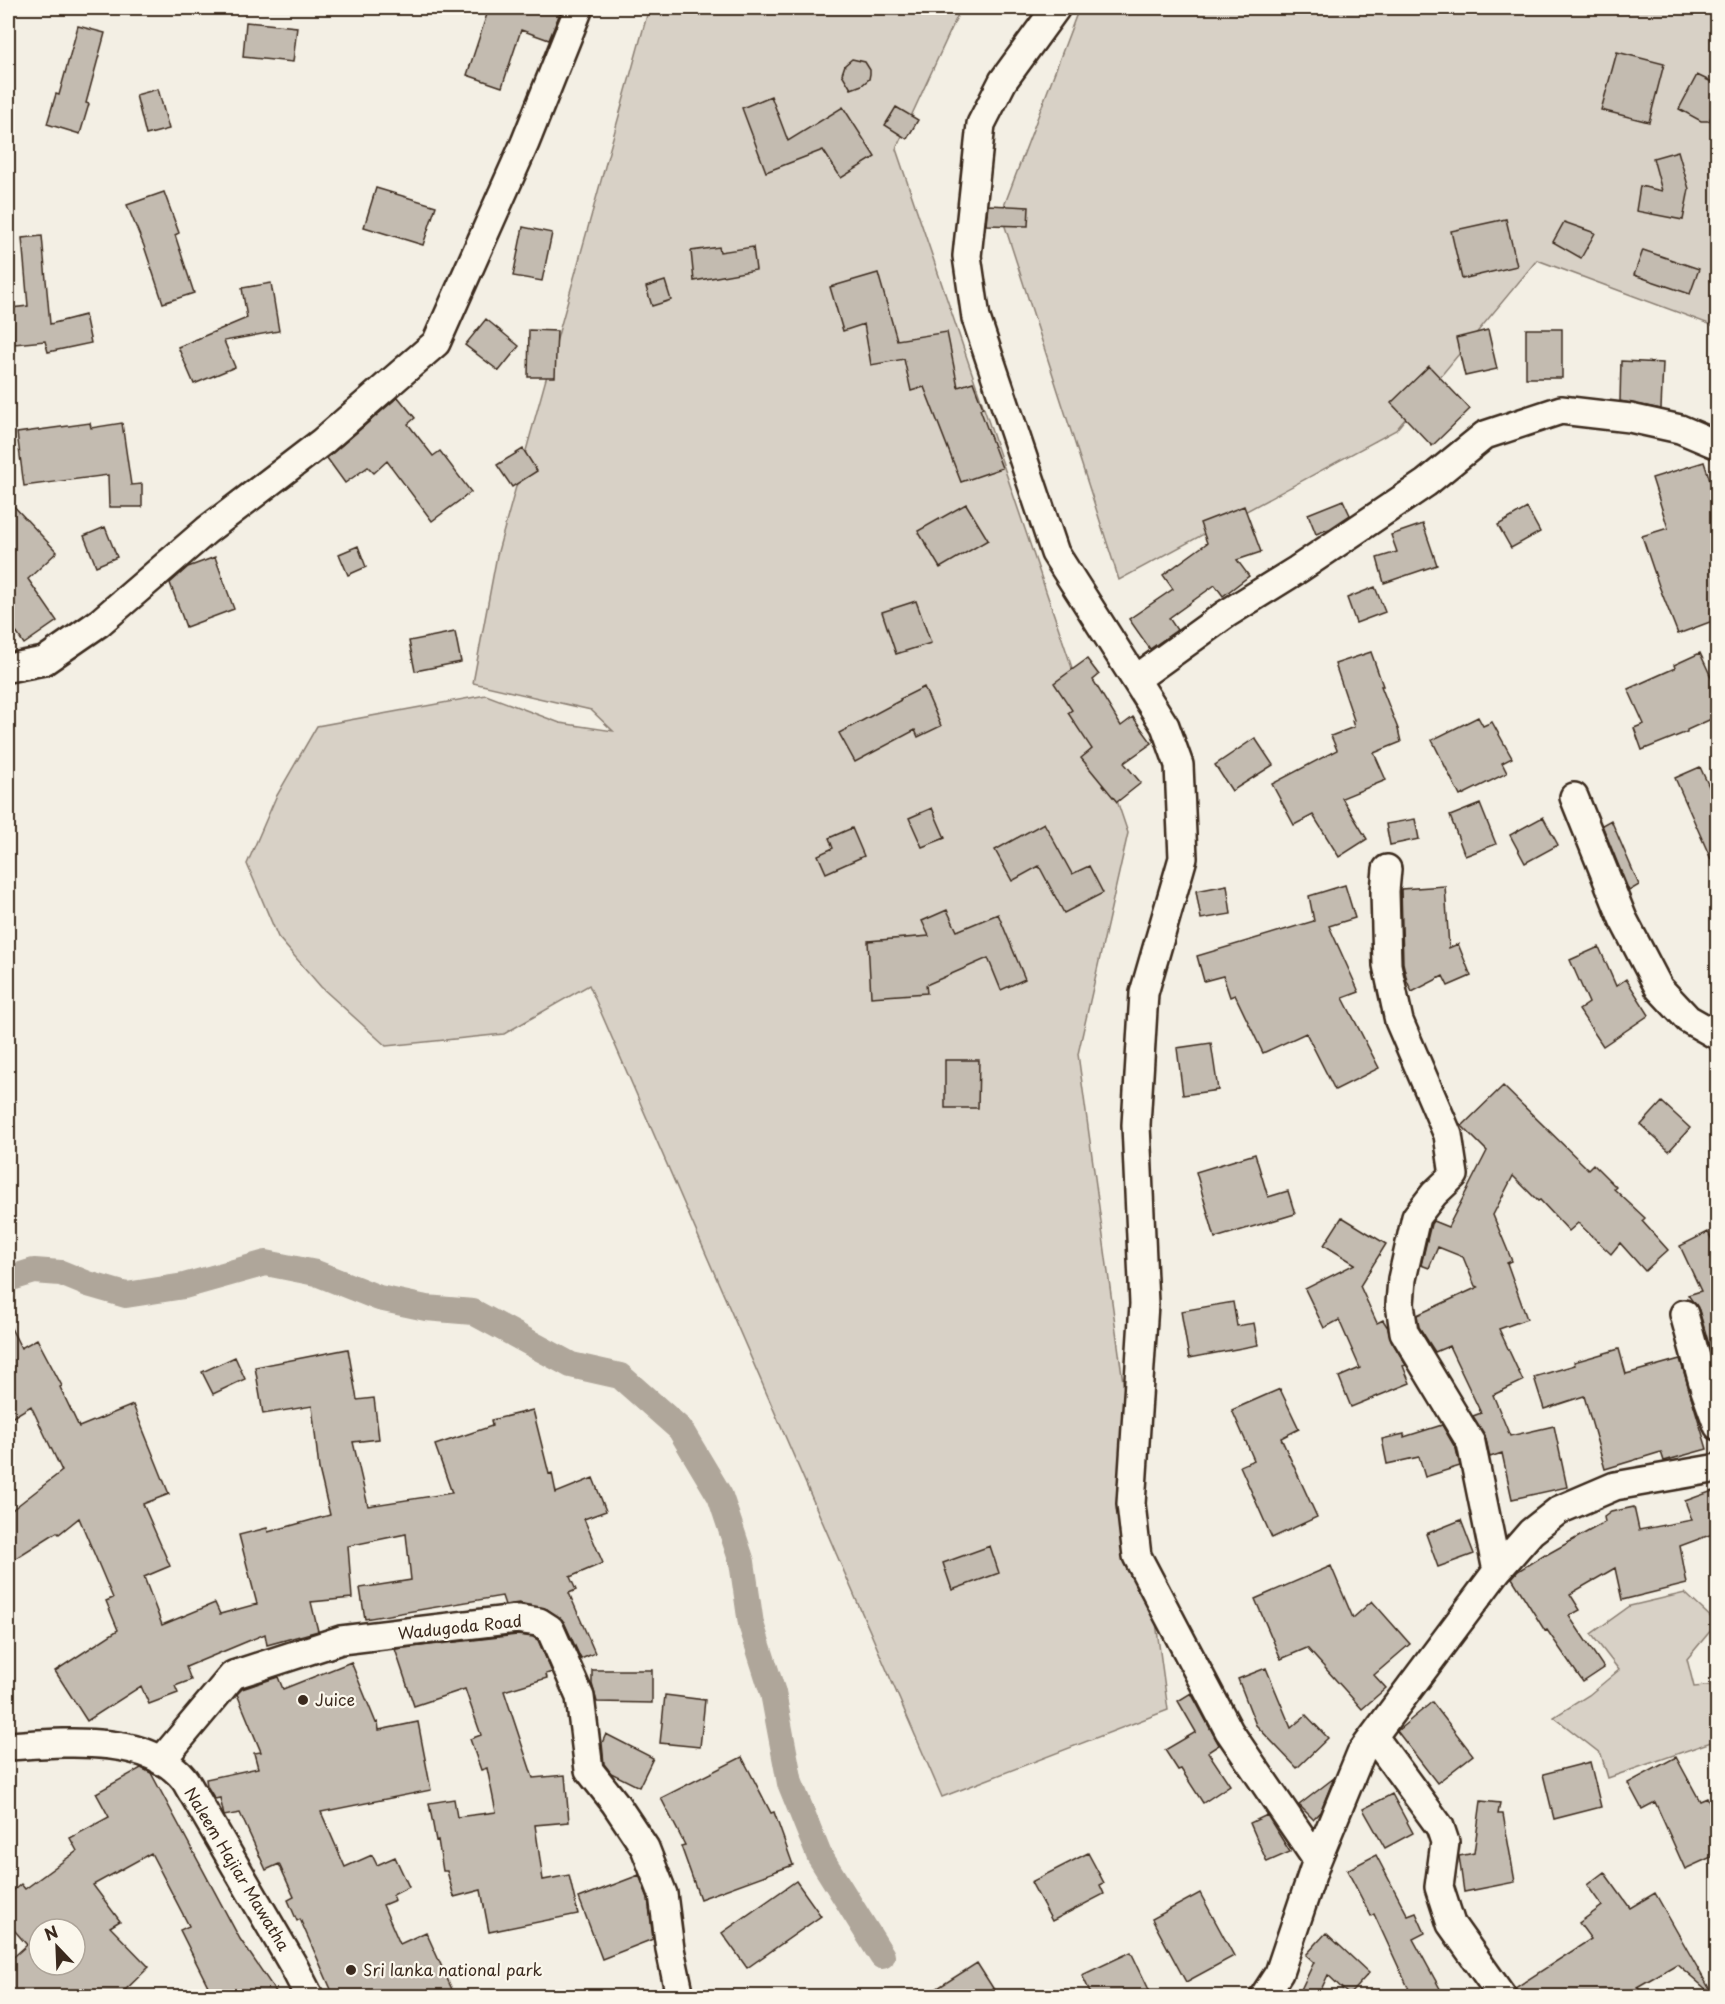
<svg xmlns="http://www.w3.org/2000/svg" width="1725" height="2004" viewBox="0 0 1725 2004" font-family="'Playpen Sans',sans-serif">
	<rect width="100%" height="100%" fill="#f3efe4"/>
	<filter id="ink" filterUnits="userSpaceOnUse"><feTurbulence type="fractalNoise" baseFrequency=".0167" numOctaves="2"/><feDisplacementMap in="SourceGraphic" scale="12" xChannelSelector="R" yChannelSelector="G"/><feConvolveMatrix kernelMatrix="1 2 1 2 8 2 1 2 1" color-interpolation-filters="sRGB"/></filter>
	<g filter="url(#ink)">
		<path fill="#d8d1c6" stroke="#8a7e72" stroke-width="1.5" d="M649 8H961L896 149 1128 833 1078 1054 1168 1710 942 1797 589 985 504 1034 386 1046 321 987 278 937 247 864 276 797 317 726 486 695 560 723 613 731 591 710 473 683 497 555Z
			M1079 8H1717V327L1537 260 1396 430 1119 580 1001 214Z
			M1685 1593 1717 1623 1687 1659 1694 1687 1717 1685V1740L1608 1778 1601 1754 1554 1717 1589 1695 1619 1670 1591 1634 1630 1606Z"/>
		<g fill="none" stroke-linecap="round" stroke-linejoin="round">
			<path stroke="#afa69a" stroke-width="26" d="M8 1279 34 1271 61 1273 88 1284 126 1295 184 1286 266 1263 316 1273 379 1298 426 1308 473 1312 571 1365 620 1376 680 1429 720 1496 742 1562 751 1624 773 1693 790 1783 819 1855 882 1956"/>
		</g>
		<path fill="#c3bbb0" stroke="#3b2a1e" stroke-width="1.5" fill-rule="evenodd" d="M489 8H562L549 40 521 30 502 87 467 75Z
			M246 22 297 27 293 62 243 57Z
			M78 26 105 33 86 103 89 104 80 134 47 124 56 94 59 95Z
			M1617 52 1664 64 1649 122 1601 110Z
			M852 59 865 62 870 70V74L869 79 862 85 851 89 842 74 845 65Z
			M1697 75 1718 85V103L1709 121H1701L1679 109Z
			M158 89 169 129 146 135 136 95Z
			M771 96 788 141 843 107 875 157 841 178 823 150 766 172 742 108Z
			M896 107 918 120 907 139 885 125Z
			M1678 151 1689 189 1683 220 1636 211 1640 186 1662 191 1653 158Z
			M376 188 436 206 423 245 364 227Z
			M164 192 179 233 175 235 194 293 163 303 144 246 127 205Z
			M988 205 1029 207 1028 226 986 225Z
			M1506 219 1517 266 1462 279 1451 231Z
			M1564 222 1595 233 1581 258 1553 242Z
			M523 227 552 233 542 281 513 276Z
			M42 236 50 324 85 315 91 343 48 352 45 341 14 344 11 308 28 306 22 238Z
			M719 247 720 252 753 247 756 270 694 281 691 251Z
			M1643 250 1699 269 1690 294 1634 275Z
			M878 273 897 340 947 332 958 387 973 382 983 408 980 409 1002 468 961 482 924 387 911 391 904 359 871 365 864 324 843 331 830 287Z
			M665 281 671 300 652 306 646 287Z
			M271 283 279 331 224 341 235 367 194 384 178 347 247 318 242 288Z
			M486 319 519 346 499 371 465 345Z
			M1526 329H1562V378H1526Z
			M529 330 557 331 555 377H528Z
			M1488 330 1497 369 1465 376 1456 338Z
			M1621 361 1663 363 1661 409 1620 401Z
			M1429 366 1470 409 1432 446 1391 403Z
			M398 397 415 418 408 424 433 456 440 451 471 492 432 521 387 461 374 473 368 467 345 483 327 458Z
			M90 423 91 428 122 423 131 485 142 484V507H109L108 475 24 486 17 433Z
			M523 449 537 471 512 487 497 465Z
			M1704 462 1718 505V619L1678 634 1659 586 1642 536 1668 528 1652 478Z
			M8 500 57 552 28 579 57 621 24 644 8 620Z
			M1343 500 1350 515 1329 529 1316 534 1308 514Z
			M966 504 988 540 940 568 918 531Z
			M1244 506 1261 552 1237 560 1249 576 1223 596 1215 585 1169 618 1177 630 1150 649 1129 619 1173 589 1163 575 1207 543 1200 523Z
			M1527 508 1540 532 1511 548 1498 525Z
			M1423 524 1437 565 1384 583 1377 558 1397 552 1391 535Z
			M105 527 117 557 96 566 84 536Z
			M358 546 366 567 348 575 339 554Z
			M215 557 234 609 186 627 170 583 188 567Z
			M1375 587 1385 612 1356 623 1347 598Z
			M916 601 931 643 896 654 882 612Z
			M455 632 461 662 415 671 409 641Z
			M1371 652 1383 686H1381L1398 729 1401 742 1374 753 1386 780 1342 798 1367 839 1339 857 1313 815 1294 825 1272 784 1337 750 1331 736 1354 727 1352 721 1354 720 1335 664Z
			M1700 653 1718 692V716L1687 730V732L1642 750 1634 728 1644 724 1628 689 1675 668 1674 665Z
			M1087 659 1099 675 1093 680 1121 726 1133 717 1152 743 1124 763 1141 783 1117 802 1081 758 1092 749 1068 713 1072 710 1054 683Z
			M924 687 941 726 918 737 915 730 855 762 839 733 901 700 900 699Z
			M1478 717 1483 726 1492 722 1512 758 1502 763 1507 773 1460 796 1432 740Z
			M1255 738 1273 765 1232 791 1215 765Z
			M1700 767 1718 806V875L1675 778Z
			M1480 804 1496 844 1465 856 1450 816Z
			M932 808 945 838 922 847 909 818Z
			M1543 817 1558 845 1525 863 1510 835Z
			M1415 819 1419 839 1390 845 1386 824Z
			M1611 820 1639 885 1629 891 1602 825Z
			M1044 823 1072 874 1089 866 1103 893 1064 913 1039 866 1012 881 995 850Z
			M852 828 864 856 826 873 818 855 833 848 829 838Z
			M1227 885 1231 914 1201 919 1196 891Z
			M1345 885 1355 918 1329 926 1359 992 1343 998 1379 1068 1335 1090 1306 1033 1263 1053 1235 995 1230 997 1223 976 1204 981 1197 956 1314 921 1309 896Z
			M1445 886 1449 948 1458 944 1471 976 1448 986 1443 976 1412 992 1407 981 1403 963 1401 889Z
			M947 910 957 931 998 914 1025 979 1001 990 988 958 926 985 927 993 871 997 868 941 929 936 922 921Z
			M1599 947 1616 986 1626 979 1649 1015 1603 1046 1579 1010 1589 1003 1570 960Z
			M1211 1043 1218 1090 1183 1095 1177 1048Z
			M945 1060H979L978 1108H945Z
			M1503 1086 1588 1169 1593 1164 1616 1187 1614 1189 1645 1218 1642 1221 1668 1250 1645 1271 1620 1243 1611 1254 1578 1223 1569 1231 1540 1200 1538 1201 1513 1176 1493 1215 1512 1261 1507 1263 1527 1319 1499 1329 1523 1381 1493 1395 1510 1436 1554 1426 1567 1487 1512 1499 1502 1453 1490 1457 1485 1435 1473 1416 1481 1413 1449 1346 1435 1352 1419 1327 1417 1315 1478 1287 1475 1286 1463 1257 1438 1247 1429 1268 1421 1265 1431 1224 1433 1221 1448 1227 1487 1151 1462 1126Z
			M1662 1102 1690 1128 1669 1151 1641 1125Z
			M1255 1154 1268 1197 1288 1191 1295 1214 1215 1238 1196 1172Z
			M1342 1217 1386 1244 1360 1286 1377 1323 1383 1320 1388 1328 1391 1340 1406 1365 1403 1366 1410 1383 1351 1407 1339 1377 1360 1368 1339 1320 1324 1328 1305 1289 1355 1264 1324 1245Z
			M1708 1232 1718 1252V1376L1699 1310 1688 1295 1701 1291 1680 1246Z
			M1233 1302 1237 1326 1254 1323 1258 1345 1189 1358 1181 1311Z
			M8 1322 21 1348 37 1339 62 1386 60 1387 79 1427 133 1405 169 1494 143 1504 170 1566 144 1577 162 1625 215 1603 220 1614 257 1604 239 1535 267 1528 268 1532 330 1515 319 1469 312 1406 263 1414 255 1367 348 1349 357 1400 374 1398 379 1439 353 1442 368 1506 452 1493 435 1445 492 1426 491 1420 533 1410 549 1474 552 1473 556 1493 593 1478 606 1511 584 1519 603 1563 570 1577 576 1590 569 1593 595 1653 581 1659 564 1622 547 1609 519 1603 505 1605 502 1596 365 1619 360 1588 411 1580 406 1534 348 1546 352 1598 311 1602 318 1631 267 1645 265 1634 186 1667 191 1680 175 1686 178 1693 149 1704 141 1686 87 1721 55 1671 118 1630 106 1601 113 1598 79 1518 59 1534 57 1532 8 1563V1513L62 1471 31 1406 8 1420Z
			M1619 1349 1626 1374 1680 1359 1707 1449 1664 1461 1661 1452 1605 1469 1584 1396 1544 1409 1534 1377 1575 1365 1574 1362Z
			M235 1357 245 1379 213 1394 202 1372Z
			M1280 1389 1299 1429 1281 1438 1317 1517 1272 1538 1240 1466 1254 1460 1232 1410Z
			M1442 1425 1456 1449 1460 1466 1425 1477 1419 1457 1387 1464 1382 1439 1404 1434V1437Z
			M1718 1489V1532L1680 1546 1687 1584 1622 1600 1615 1568 1570 1594 1580 1610 1569 1616 1604 1668 1583 1682 1547 1630 1545 1631 1512 1578 1518 1571 1545 1554 1546 1555 1605 1522 1604 1517 1611 1512 1634 1507 1639 1530 1692 1520 1685 1501Z
			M1461 1520 1474 1554 1438 1567 1426 1534Z
			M990 1546 999 1573 952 1590 943 1563Z
			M1331 1566 1353 1618 1372 1601 1410 1644 1374 1675 1386 1688 1362 1709 1307 1648 1281 1659 1255 1599Z
			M517 1635 533 1637 538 1640 552 1672 546 1674 547 1678 504 1691 533 1778 565 1775 569 1822 535 1825 543 1880 569 1875 578 1914 489 1932 481 1890 454 1897 447 1871H443L438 1840 436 1841 429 1803 454 1799 457 1817 496 1812 487 1768 481 1770 470 1739 481 1735 465 1689 414 1706 395 1649Z
			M351 1662 376 1723 378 1722 379 1730 418 1722 431 1790 321 1812 345 1867 372 1855 377 1865 395 1857 409 1887 393 1895 395 1900 383 1905 400 1944 426 1932 455 1996H334L300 1919 297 1921 288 1900 294 1897 279 1864 266 1870 240 1813 224 1816 220 1798 215 1799 207 1786 206 1779 258 1768 254 1753 261 1752 237 1694 242 1689 278 1677 283 1689Z
			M1266 1668 1291 1728 1306 1715 1328 1738 1297 1768 1256 1725 1238 1679Z
			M592 1670H652V1703L597 1702 592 1684Z
			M1191 1693 1219 1745 1208 1752 1230 1785 1203 1803 1181 1769 1178 1770 1165 1750 1196 1732 1178 1701Z
			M665 1695 705 1700 700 1747 660 1743Z
			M1432 1702 1473 1755 1437 1783 1397 1731Z
			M606 1734 653 1758 639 1787 611 1773 604 1764 602 1743Z
			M742 1757 771 1813 774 1812 793 1865 700 1899 681 1846 685 1845 661 1798Z
			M1676 1757 1700 1801 1707 1798 1718 1822V1854L1685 1869 1655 1802 1642 1809 1628 1783Z
			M1590 1762 1601 1807 1554 1819 1543 1774Z
			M141 1768 151 1773 240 1939 279 1996H213L180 1930 189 1926 151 1853 93 1885 120 1921 110 1927 149 1967 119 1996H8V1962L27 1945 8 1923V1895L21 1884 25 1889 77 1851 70 1838 109 1817 96 1793ZM39 1929H75V1965H39Z
			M1334 1778 1320 1812 1313 1819 1299 1805Z
			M1392 1794 1413 1833 1385 1848 1363 1809Z
			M1481 1801 1500 1803 1498 1814H1503L1515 1882 1464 1892 1459 1856 1474 1853Z
			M1267 1815 1290 1852 1267 1862 1250 1823Z
			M1088 1853 1104 1883 1100 1885 1104 1894 1052 1921 1031 1882Z
			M1376 1855 1408 1916 1416 1913 1425 1933 1413 1939 1444 1996H1412L1374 1914 1371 1916 1347 1870Z
			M1604 1872 1630 1908 1655 1893 1709 1988 1707 1990 1677 1964 1637 1987 1645 1996H1517L1515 1988 1591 1939 1579 1923 1602 1906 1587 1885Z
			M639 1875 648 1898 653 1939 602 1959 579 1898Z
			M796 1881 821 1916 747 1968 722 1933Z
			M1200 1893 1234 1956 1186 1982 1152 1919Z
			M1326 1933 1369 1973 1349 1995 1328 1975 1318 1996H1298L1314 1962 1306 1955Z
			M1131 1952 1152 1996H1092L1082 1975Z
			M977 1963 998 1996H925Z"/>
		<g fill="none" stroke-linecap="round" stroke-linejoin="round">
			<defs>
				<path id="street" d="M1056 8 1003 81 981 124 967 256 976 318 1055 553 1165 726 1179 765 1183 858 1144 993 1136 1125 1144 1304 1131 1504 1137 1556 1229 1731 1317 1860
					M8 668 44 661 99 623 207 530 322 442 436 343 525 143 579 8
					M1136 679 1226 614 1297 570 1426 483 1485 435 1561 410 1630 418 1680 429 1718 445
					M1574 797 1623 919 1659 988 1688 1019 1718 1036
					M1387 869 1385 891 1387 965 1399 1021 1448 1135 1454 1175 1434 1194 1416 1217 1402 1279 1400 1304 1404 1332 1471 1443 1497 1571
					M1684 1314 1705 1390 1718 1426
					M1374 1737 1440 1827 1445 1842 1439 1887 1451 1924 1502 1996
					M8 1746C59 1743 148 1733 184 1779 188 1784 190 1790 194 1795L292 1963 309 1996
					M161 1761 233 1675 341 1640 517 1619 539 1622 550 1629 580 1697 589 1770 615 1803 645 1848 663 1894 670 1949 680 1996
					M1264 1996 1279 1973 1317 1860 1361 1753 1497 1571 1531 1532 1559 1510 1615 1486 1718 1468"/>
			</defs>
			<use href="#street" stroke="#3b2a1e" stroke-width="32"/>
			<use href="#street" stroke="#fbf7ec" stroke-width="27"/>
		</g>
	</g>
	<g fill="#3b2a1e" stroke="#fbf7ec" stroke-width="2">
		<circle cx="303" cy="1700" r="6"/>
		<circle cx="351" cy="1970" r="6"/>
	</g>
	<g text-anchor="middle" stroke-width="4.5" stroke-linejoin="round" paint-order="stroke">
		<g font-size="16" fill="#3b2a1e" stroke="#fbf7ec">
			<text transform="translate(460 1627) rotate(-6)" y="6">Wadugoda Road</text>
			<text transform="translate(237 1869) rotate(59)" y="6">Naleem Hajiar Mawatha</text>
		</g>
		<g font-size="16" fill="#3b2a1e" stroke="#fbf7ec" text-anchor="start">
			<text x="315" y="1706">Juice</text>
			<text x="363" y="1976">Sri lanka national park</text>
		</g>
	</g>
	<rect width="1725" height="2004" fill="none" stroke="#fbf7ec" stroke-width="30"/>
	<rect x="15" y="15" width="1695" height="1974" fill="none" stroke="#3b2a1e" stroke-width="2" filter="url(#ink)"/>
	<g transform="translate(57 1947) rotate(337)"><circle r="28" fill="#fbf7ec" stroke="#aea59a" stroke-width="1.5"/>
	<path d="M0-4.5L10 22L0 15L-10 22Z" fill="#3b2a1e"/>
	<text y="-9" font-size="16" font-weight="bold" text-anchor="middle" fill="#3b2a1e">N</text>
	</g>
</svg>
